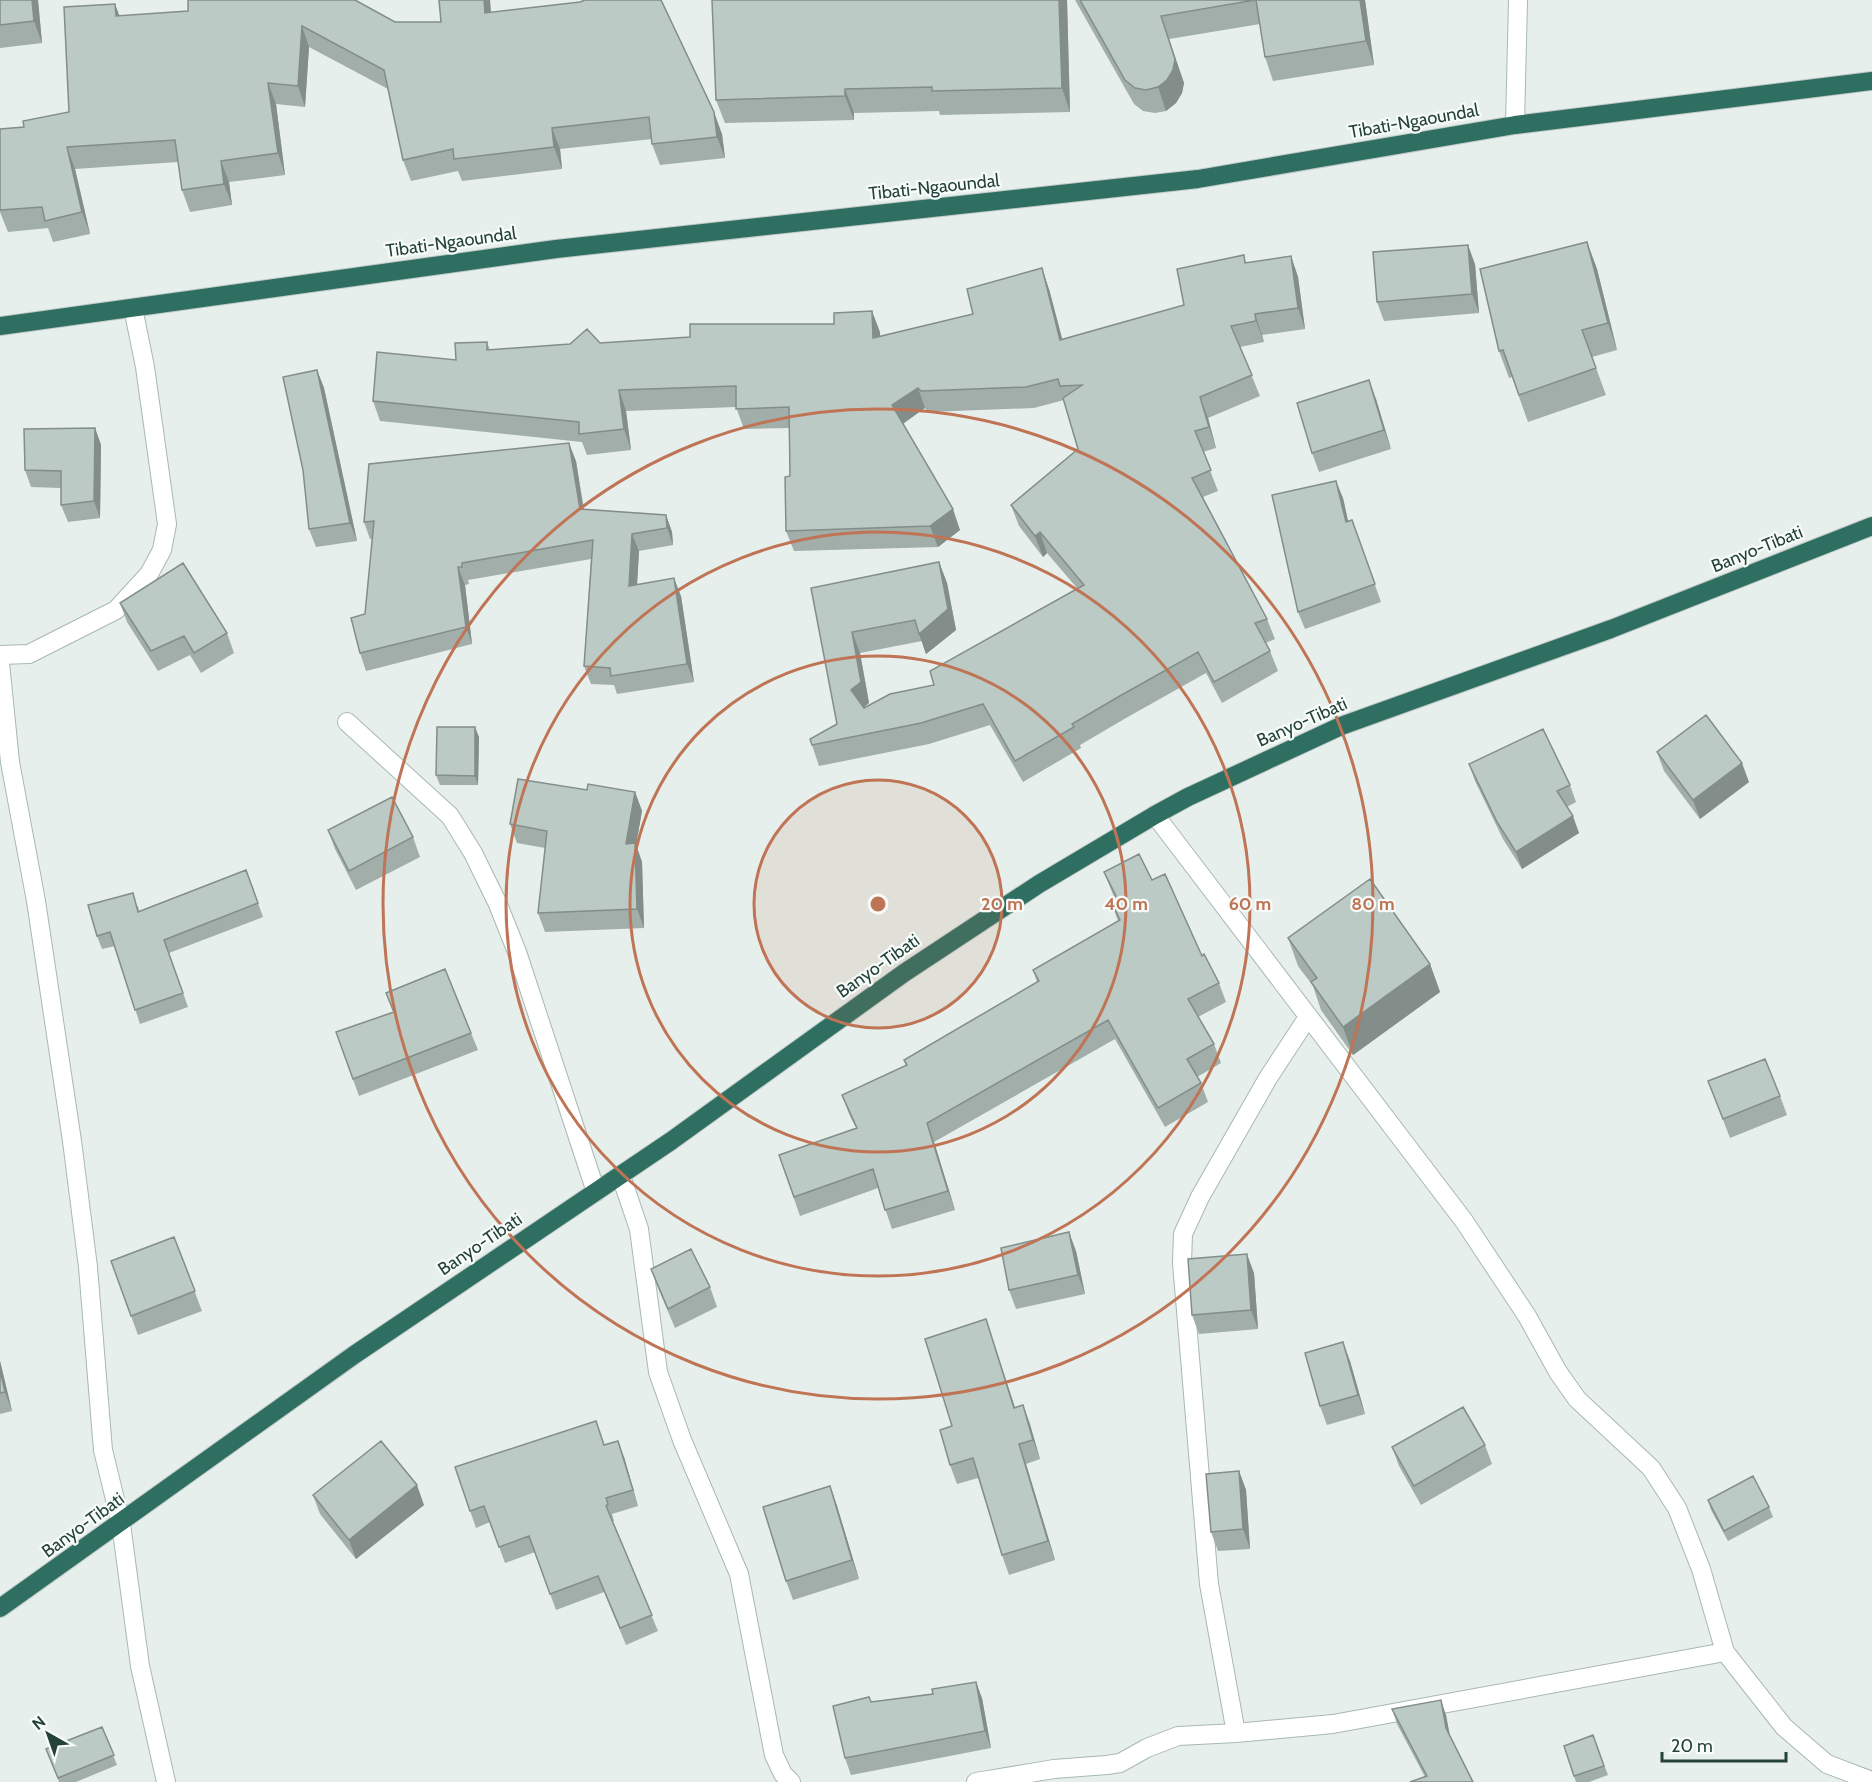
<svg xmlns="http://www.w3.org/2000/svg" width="1872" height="1782" viewBox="0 0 1872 1782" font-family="Cabin,sans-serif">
	<rect width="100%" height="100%" fill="#e6efeb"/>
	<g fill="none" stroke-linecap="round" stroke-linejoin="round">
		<defs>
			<path id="minor" d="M1515 125 1518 0
				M0 655 29 654 116 610 149 574 162 550 167 524 145 367 133 308
				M0 663 10 762 36 901 72 1141 88 1267 103 1450 121 1524 140 1666 166 1782
				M347 722 450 816 473 853 497 902 517 952 596 1192
				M1155 815 1464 1221 1527 1316 1558 1372 1577 1399 1651 1468 1677 1508 1701 1569 1725 1652 1784 1727 1827 1764 1872 1781
				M1308 1017 1268 1078 1200 1197 1183 1234 1182 1263 1209 1584 1236 1733 1333 1724 1725 1652
				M621 1176 639 1229 658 1372 682 1440 739 1574 774 1755 783 1774 791 1782
				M976 1782 1054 1769 1107 1765 1120 1763 1147 1748 1178 1736 1236 1733"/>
			<path id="highway" d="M0 326 556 249 1198 179 1515 125 1872 81
				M0 1608 354 1355 671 1141 904 973 1039 884 1155 815 1188 797 1341 726 1611 629 1872 526"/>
		</defs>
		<use href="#minor" stroke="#a8b8b2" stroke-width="20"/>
		<use href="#highway" stroke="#c2cac8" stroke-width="20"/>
		<use href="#minor" stroke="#fff" stroke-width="18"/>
		<use href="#highway" stroke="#2f6f62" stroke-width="18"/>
	</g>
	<path fill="#a1aea9" d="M0 0H38L42 43 0 48Z
		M439 0H490L491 12 722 134 725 158 660 165 652 144V139L560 149 562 169 462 181 458 171 411 181 403 160 388 89 309 47 305 107 276 104 285 175 229 182 232 205 190 212 182 190 178 162 75 169 90 234 53 242 48 228 8 232 0 212V129L24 127 69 112 120 16 395 22H441Z
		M1067 0 1070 112 940 115 939 111 854 113V120L725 123 716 100Z
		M1075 0H1365L1374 65 1273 81 1265 57 1260 24 1169 39 1184 83 1182 93 1176 103 1166 111 1155 113 1143 111 1134 104Z
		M1587 242 1597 269 1617 350 1592 357 1606 395 1528 422 1512 377 1509 378 1499 351Z
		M1244 255 1246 263 1291 256 1298 277 1305 329 1262 335 1264 342 1240 347 1260 396 1208 418 1216 448 1203 452 1218 491 1203 497 1267 619 1275 639 1266 643 1270 651 1278 671 1222 703 1206 673 1126 718 1080 745 1081 748 1023 782 990 725 929 744 819 766 810 739 837 724 811 588 939 562 947 583 956 630 926 654 922 641 860 653 869 703 863 708H864L934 685 1077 588 1047 553 1043 557 1019 526 1011 505 1078 449 1064 400 1034 408 928 412 925 408 903 423 960 530 938 547 794 551 786 531 790 476V428L744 429 736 407 626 411 631 450 587 455 582 442 380 421 373 401 456 360 487 342 490 350 600 343 880 332V336L973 314 1049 289 1062 339 1184 305Z
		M1475 264 1479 313 1384 321 1377 302Z
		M317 370 324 388 357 541 316 547 309 529 303 470Z
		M1376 399 1391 449 1319 472 1312 453Z
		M95 428 101 445 100 518 68 522 61 505V488L31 487 25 470Z
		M576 461 584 509 666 515 672 532 673 545 639 551 637 584 681 596 694 682 617 694 614 685 591 684 584 666 591 559 468 580 469 584 465 585 472 644 366 671 360 653 365 614 372 539H370L364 522Z
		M1343 498 1348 521 1352 520 1381 602 1305 629 1298 612Z
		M120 603 227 633 234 653 201 673 190 655 158 671 127 622Z
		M479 737 478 785H440L436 775Z
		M1657 752 1749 782 1700 819 1664 771Z
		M1469 764 1570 785 1576 802 1567 807 1579 833 1522 869 1503 839 1475 781Z
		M587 790 635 792 642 811 636 845 642 862 644 928 545 932 538 913 545 848 517 843 510 824Z
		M328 830 413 837 420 857 356 890 335 849Z
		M246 870 263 917 169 953 188 1007 140 1024 115 946 102 949 97 936 138 906 139 911Z
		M1104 872 1152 880 1219 983 1226 1002 1198 1017 1214 1044 1221 1063 1197 1077 1201 1083 1208 1102 1165 1127 1115 1039 934 1142 955 1210 892 1229 878 1188 800 1216 779 1155 856 1128 849 1114 842 1095 906 1066 904 1060 1037 982 1033 970 1118 921 1110 899 1114 897Z
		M1288 938 1430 964 1440 992 1353 1055 1321 1010 1313 986 1298 966Z
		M386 993 471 1033 478 1050 359 1096 336 1032 393 1012Z
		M1708 1081 1780 1096 1787 1115 1730 1138Z
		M174 1237 202 1311 138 1335 111 1261Z
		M1076 1251 1085 1294 1016 1309 1009 1290Z
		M651 1269 710 1287 717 1307 675 1328 658 1288Z
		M1254 1273 1258 1329 1199 1334 1192 1315Z
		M986 1319 1015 1407 1023 1405 1040 1459 1026 1464 1055 1560 1009 1575 1002 1555 978 1478 957 1484 950 1465 952 1426Z
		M0 1361 12 1411 0 1414Z
		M1350 1361 1365 1414 1327 1425 1320 1406Z
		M604 1445 624 1457 638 1506 612 1514 614 1521H612L658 1631 626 1645 604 1592 556 1610 535 1552 505 1563 490 1522 476 1528 455 1467Z
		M1485 1445 1492 1464 1421 1505 1399 1466 1392 1447Z
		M1239 1471 1246 1490 1250 1549 1218 1551 1211 1532Z
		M830 1486 837 1506 859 1579 793 1600 786 1581Z
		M313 1495 424 1505 356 1559 320 1514Z
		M1708 1500 1769 1507 1773 1517 1728 1541 1711 1510Z
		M933 1694 982 1698 991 1748 851 1775 845 1758 871 1702Z
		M1392 1709 1446 1715 1450 1736 1473 1782 1425 1777 1397 1724Z
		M102 1727 117 1765 76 1782H59L46 1749Z
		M1593 1735 1608 1775 1589 1782H1576L1564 1746Z"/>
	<path fill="#838d89" d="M32 0H38L42 43 34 21Z
		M484 0H490L492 34 485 13Z
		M1059 0H1067L1070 112 1062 88Z
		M1360 0H1365L1374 65 1366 41Z
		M115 4 123 25 116 16Z
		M1161 16 1184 83 1182 93 1176 103 1166 111 1158 87Z
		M302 26 309 47 305 107 298 86Z
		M268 83 276 104 285 175 278 153Z
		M845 89 854 113V120L845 96Z
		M714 112 722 134 725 158 717 137Z
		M552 128 560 149 562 169 554 147Z
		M67 147 75 169 90 234 82 212Z
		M221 161 229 182 232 205 224 184Z
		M1587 242 1597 269 1617 350 1608 323Z
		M1468 245 1475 264 1479 313 1472 294Z
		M1291 256 1298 277 1305 329 1298 308Z
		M1042 268 1049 289 1068 361 1060 340Z
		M872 311 880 332V359L873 338Z
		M1255 314 1262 335 1264 342 1256 321Z
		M317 370 324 388 357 541 350 523Z
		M1369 380 1376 399 1391 449 1384 430Z
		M918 388 925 408 900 426 892 405Z
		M619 390 626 411 631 450 624 429Z
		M1200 397 1208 418 1216 448 1209 427Z
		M95 428 101 445 100 518 94 501Z
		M569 443 576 461 586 527 580 509Z
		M1336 481 1343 498 1352 539 1346 522Z
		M953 509 960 530 938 547 930 526Z
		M666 515 672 532 673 545 667 528Z
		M1040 532 1047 553 1043 557 1035 536Z
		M632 534 639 551 636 603 629 586Z
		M939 562 947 583 956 630 926 654 919 634Z
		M458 567 465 585 472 644 466 627Z
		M674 578 681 596 694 682 687 664Z
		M852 632 860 653 869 703 859 711 851 690Z
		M475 727 479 737 478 785 475 776Z
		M1742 763 1749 782 1700 819 1693 800Z
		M635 792 642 811 636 845 642 862 644 928 637 909 626 844Z
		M1573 816 1579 833 1522 869 1516 852Z
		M1430 964 1440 992 1353 1055 1343 1027Z
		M927 1123 934 1142 955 1210 948 1191Z
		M1069 1232 1076 1251 1085 1294 1078 1275Z
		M1247 1254 1254 1273 1258 1329 1251 1310Z
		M986 1319 992 1338 1021 1427 1014 1408Z
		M1343 1342 1350 1361 1365 1414 1358 1395Z
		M0 1361 12 1411 5 1392 0 1370Z
		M1023 1405 1030 1424 1040 1459 1033 1440Z
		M618 1441 624 1457 638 1506 633 1490Z
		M1019 1444 1026 1464 1055 1560 1048 1541Z
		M1239 1471 1246 1490 1250 1549 1243 1529Z
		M417 1485 424 1505 356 1559 349 1540Z
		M830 1486 837 1506 859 1579 852 1560Z
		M976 1682 982 1698 991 1748 985 1731Z
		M1441 1700 1446 1715 1451 1743 1446 1728Z"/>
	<path fill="#bbcac4" stroke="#838d89" stroke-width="1.5" d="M0 0H32L34 21 0 25Z
		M188 0H355L395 22H441L439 0H484L485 13 580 2 585 0H661L714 112 717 137 652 144 649 117 552 128 554 147 454 159 453 149 403 160 384 70 302 26 298 86 268 83 278 153 221 161 224 184 182 190 175 140 67 147 82 212 45 221 42 207 0 210V129L24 127 23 121 69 112 64 7 115 4 116 16 188 11Z
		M712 0H1059L1062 88 932 91V87L845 89V96L716 100Z
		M1080 0H1255L1161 16 1175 59 1173 70 1167 80 1158 87 1146 90 1135 88 1125 80Z
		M1256 0H1360L1366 41 1265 57Z
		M1587 242 1608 323 1582 330 1596 368 1519 395 1503 350 1499 351 1480 269Z
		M1468 245 1472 294 1377 302 1373 252Z
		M1244 255 1245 263 1291 256 1298 308 1255 314 1256 321 1231 326 1252 375 1200 397 1209 427 1195 431 1211 470 1192 478 1267 619 1255 623 1270 651 1214 682 1198 652 1118 697 1072 724 1074 727 1015 761 983 704 921 723 812 745 810 739 837 724 811 588 939 562 948 609 919 634 915 620 852 632 861 682 851 690 864 708 890 694 934 685 930 671 1084 585 1040 532 1035 536 1011 505 1078 449 1063 398 1082 385 1060 386 1058 379 1026 387 921 391 918 388 892 405 953 509 930 526 786 531 785 477 790 476 789 407 736 409V386L619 390 624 429 579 434V422L373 401 377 352 456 360 455 343 487 342V350L570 344 587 329 600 343 690 337V324H834V313L872 311 873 338 973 314 967 289 1042 268 1060 340 1184 305 1177 269Z
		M317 370 350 523 309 529 303 470 283 377Z
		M1369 380 1384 430 1312 453 1297 403Z
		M95 428 94 501 61 505V471L25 470 24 429Z
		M569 443 580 509 666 515 667 528 632 534 629 586 674 578 687 664 611 676 610 668 584 666 593 540 462 563V567H458L466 627 360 653 351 618 365 614 374 521 364 522 369 464Z
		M1336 481 1346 522 1352 520 1375 584 1298 612 1272 495Z
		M183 563 227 633 194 653 184 636 151 651 120 603Z
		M1706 715 1742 763 1693 800 1657 752Z
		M437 727H475V776L436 775Z
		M1543 729 1570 785 1557 791 1573 816 1516 852 1497 822 1469 764Z
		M518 779 587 790 588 784 635 792 626 844 635 843 637 909 538 913 547 831 510 824Z
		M392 797 413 837 349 871 328 830Z
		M1139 854 1152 880 1165 874 1202 956 1204 954 1219 983 1188 999 1214 1044 1187 1059 1201 1083 1158 1108 1108 1020 927 1123 948 1191 885 1210 873 1169 794 1197 779 1155 857 1128 842 1095 907 1065 904 1060 1039 981 1033 970 1120 920 1110 899 1116 896 1104 872Z
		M246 870 258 903 164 940 183 993 135 1010 110 932 97 936 88 905 133 893 138 912Z
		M1370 879 1430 964 1343 1027 1311 982 1317 978 1288 938Z
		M445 969 471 1033 353 1079 336 1032 394 1012 386 993Z
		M1765 1059 1780 1096 1723 1119 1708 1081Z
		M1069 1232 1078 1275 1009 1290 1001 1248Z
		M174 1237 195 1291 131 1316 111 1261Z
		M691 1249 710 1287 668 1309 651 1269Z
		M1247 1254 1251 1310 1192 1315 1188 1259Z
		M986 1319 1014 1408 1023 1405 1033 1440 1019 1444 1048 1541 1002 1555 973 1458 950 1465 940 1430 952 1426 925 1339Z
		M1343 1342 1358 1395 1320 1406 1305 1353Z
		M0 1370 5 1392 0 1393Z
		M1463 1407 1485 1445 1414 1486 1392 1447Z
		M596 1421 604 1445 618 1441 633 1490 606 1498 608 1504 606 1506 652 1615 620 1628 598 1576 550 1594 529 1536 499 1547 484 1506 470 1511 455 1467Z
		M381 1441 417 1485 349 1540 313 1495Z
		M1239 1471 1243 1529 1211 1532 1206 1474Z
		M1753 1476 1769 1507 1724 1531 1708 1500Z
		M830 1486 852 1560 786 1581 763 1507Z
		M976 1682 985 1731 845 1758 833 1706 869 1697 871 1702 933 1694 932 1689Z
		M1441 1700 1446 1728 1473 1782H1410L1427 1776 1392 1709Z
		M102 1727 114 1755 58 1778 46 1749Z
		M1593 1735 1604 1766 1574 1776 1564 1746Z"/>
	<circle cx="878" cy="904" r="124" fill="#c07456" fill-opacity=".12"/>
	<g fill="none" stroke="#c07456" stroke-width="3">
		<circle cx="878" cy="904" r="124"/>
		<circle cx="878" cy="904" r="248"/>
		<circle cx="878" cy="904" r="372"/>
		<circle cx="878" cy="904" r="495"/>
	</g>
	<g text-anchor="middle" stroke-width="4.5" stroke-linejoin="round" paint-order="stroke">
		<g font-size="18" fill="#24423a" stroke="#f7fbf9">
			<text transform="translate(1414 121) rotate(-10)" y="6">Tibati-Ngaoundal</text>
			<text transform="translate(934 187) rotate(-6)" y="6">Tibati-Ngaoundal</text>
			<text transform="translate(451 242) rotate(-8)" y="6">Tibati-Ngaoundal</text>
			<text transform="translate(1757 549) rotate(-22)" y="6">Banyo-Tibati</text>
			<text transform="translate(1302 722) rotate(-24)" y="6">Banyo-Tibati</text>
			<text transform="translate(878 966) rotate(-35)" y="6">Banyo-Tibati</text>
			<text transform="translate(480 1244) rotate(-34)" y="6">Banyo-Tibati</text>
			<text transform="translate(83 1525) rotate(-36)" y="6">Banyo-Tibati</text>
		</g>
	</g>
	<circle cx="878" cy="904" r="9" fill="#c07456" stroke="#f7fbf9" stroke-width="3"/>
	<g font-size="18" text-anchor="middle" font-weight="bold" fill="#c07456" stroke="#f7fbf9" stroke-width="4.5" stroke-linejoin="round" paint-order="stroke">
		<text x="1002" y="910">20 m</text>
		<text x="1126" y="910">40 m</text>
		<text x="1250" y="910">60 m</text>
		<text x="1373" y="910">80 m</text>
	</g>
	<g transform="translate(48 1734) rotate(320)" stroke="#f7fbf9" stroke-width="4.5" paint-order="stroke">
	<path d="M0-4.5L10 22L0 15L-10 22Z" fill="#24423a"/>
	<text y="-9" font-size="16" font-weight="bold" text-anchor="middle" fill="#24423a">N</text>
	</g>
	<path d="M1662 1752v9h124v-9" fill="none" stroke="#24423a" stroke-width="3"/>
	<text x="1671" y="1752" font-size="18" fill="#24423a" stroke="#f7fbf9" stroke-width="4.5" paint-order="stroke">20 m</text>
</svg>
